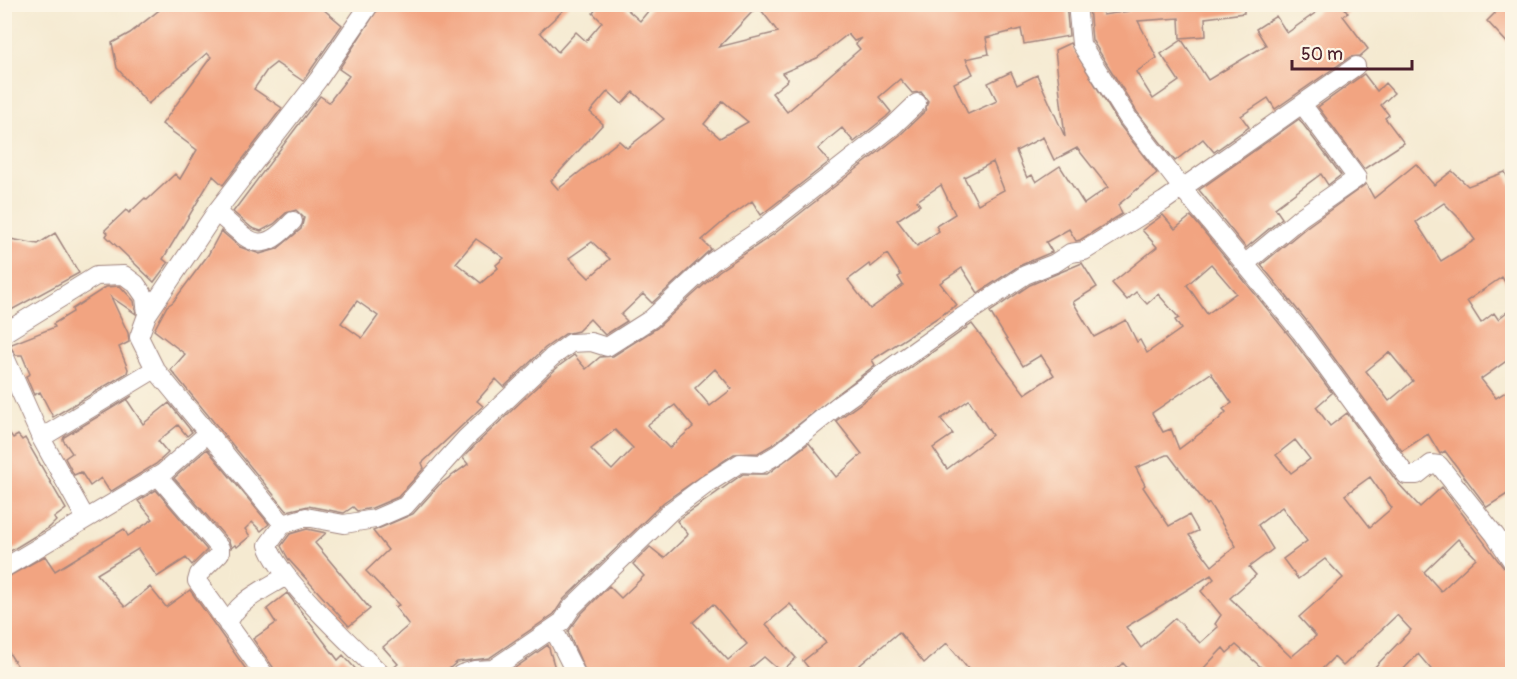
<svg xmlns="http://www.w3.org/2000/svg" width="1517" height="679" viewBox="0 0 1517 679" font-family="Pangolin,sans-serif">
	<rect width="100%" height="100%" fill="#fcf5e5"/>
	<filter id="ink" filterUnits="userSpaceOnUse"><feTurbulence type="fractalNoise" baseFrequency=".0167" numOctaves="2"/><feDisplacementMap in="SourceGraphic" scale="12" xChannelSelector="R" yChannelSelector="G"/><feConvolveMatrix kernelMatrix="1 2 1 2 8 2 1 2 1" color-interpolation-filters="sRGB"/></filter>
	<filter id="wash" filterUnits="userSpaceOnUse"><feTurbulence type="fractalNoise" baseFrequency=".008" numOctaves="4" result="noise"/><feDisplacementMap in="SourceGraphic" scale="24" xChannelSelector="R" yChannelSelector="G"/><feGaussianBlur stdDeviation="1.35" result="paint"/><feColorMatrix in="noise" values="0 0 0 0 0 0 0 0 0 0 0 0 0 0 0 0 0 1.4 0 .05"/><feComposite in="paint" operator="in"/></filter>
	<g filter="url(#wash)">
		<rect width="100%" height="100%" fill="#f5ead1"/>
		<g id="blocks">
			<path fill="#f2a481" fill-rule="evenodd" d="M167 4H317L342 25 303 81 276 63 267 70 254 89 282 108 223 185 213 176 163 259 168 263 154 282 106 236 108 233 105 230 126 210 129 213 145 198 147 200 175 174 180 179 197 150 162 124 211 57 207 53 148 104 117 68 112 43 130 33Z
				M381 4H570L540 32 558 52 576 32 586 41 602 22 593 13 600 4H621L640 21 654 4H1066L1069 36 1024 44 1021 29 986 38 989 54 966 59 973 74 954 83 968 114 997 101 988 83 1011 72 1017 85 1037 75 1065 137 1055 50 1070 43 1119 124 1157 173 1118 205 1122 214 1080 240 1076 241 1069 229 1046 242 1052 252 1019 266 978 293 962 268 940 283 957 305 872 360 875 365 772 445 758 453 734 454 664 502 564 599 554 614 489 658 457 662 442 675H392L391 670 398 664 383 647 409 625 395 607 399 605 366 571 388 550 373 531 413 514 439 485 468 464 463 458 474 446 559 366 574 355 586 369 600 357 613 356 657 328 719 271 774 234 900 135 925 111 928 101 921 92 912 93 900 79 879 97 891 112 886 117 854 142 842 128 831 137 818 149 829 162 761 215 752 201 724 221 702 240 711 249 652 303 643 294 621 315 627 321 605 335 590 319 578 331 565 334 545 348 504 387 496 379 477 401 483 406 422 463 424 468 398 497 372 508 357 511 353 507 344 513 308 506 287 511 171 370 185 354 154 330 167 306 173 302 208 255 221 231 240 247 260 254 277 249 301 229 304 218 296 210 286 213 274 224 261 231 252 228 233 212 320 96 329 102 349 76 339 69ZM758 6 778 32 719 47ZM848 34 854 41 862 38 856 44 860 49 787 112 772 93 788 80 782 73 817 58ZM608 91 622 104 633 92 664 119 627 148 619 141 558 189 551 181 603 124 590 112ZM723 101 748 122 720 138 704 124ZM1043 137 1054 160 1077 148 1108 187 1084 204 1060 166 1036 182 1032 175 1027 178 1016 151ZM993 162 1004 190 978 204 964 177ZM941 185 955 214 936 226 939 231 917 246 897 220 920 205 917 201ZM476 239 504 258 496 265 498 268 481 283 456 263ZM592 242 610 259 589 278 569 258ZM887 254 901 275 898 277 903 285 870 309 848 280 869 264 871 267ZM357 301 378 316 362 338 341 323ZM715 369 732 389 710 406 695 388ZM675 405 693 427 669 448 647 425ZM615 430 633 448 612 470 591 449Z
				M1129 4H1244V13L1205 18 1206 36 1180 38 1179 18 1138 21 1157 58 1136 72 1153 99 1179 81 1161 54 1182 40 1208 80 1266 45 1256 29 1276 16 1287 33 1328 4H1342L1348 13 1343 16 1368 49 1360 56 1350 57 1275 109 1268 98 1241 116 1249 127 1214 152 1203 139 1175 161 1137 112 1092 40 1089 7 1101 5 1103 15 1129 11Z
				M1504 4H1512V48L1487 21Z
				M1364 74 1377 91 1385 83 1394 93 1381 105 1389 115 1385 118 1404 143 1364 169 1318 107Z
				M1299 119 1341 175 1328 185 1321 174 1275 208 1282 218 1246 248 1199 190Z
				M1416 164 1434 185 1452 171 1468 186 1505 172 1512 187V294L1502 277 1467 301 1481 323 1494 313 1498 319 1512 308V357L1481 379 1496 398 1512 388V491L1487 507 1445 451 1440 454 1428 434 1402 451 1310 325 1261 265 1308 226 1366 184 1374 198ZM1444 203 1459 218 1475 240 1441 261 1416 222ZM1389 352 1413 381 1389 401 1366 371Z
				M1163 215 1175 229 1191 216 1292 339 1332 393 1316 407 1330 426 1347 413 1397 482 1420 507 1442 487 1503 567 1512 572V675H1436L1418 654 1398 675H1367L1411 630 1397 615 1343 666 1334 657 1316 675H1270L1236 645 1227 653 1223 648 1203 669 1208 675H1134L1123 663 1109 675H973L947 643 924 663 899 632 848 675H814L803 661 826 643 790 604 766 624 796 658 781 672 764 657 742 675H587L568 632 581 614 609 586 621 598 644 576 633 564 650 547 664 558 687 536 688 534 677 521 678 520 743 474H767L809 443 836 477 862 454 836 421 972 324 1025 394 1054 375 1041 355 1023 366 990 312 1030 285 1082 263 1097 287 1073 302 1094 337 1126 320 1137 342 1140 340 1147 353 1181 329 1175 320 1179 318 1158 294 1147 304 1136 292 1127 300 1112 283 1157 247 1142 230ZM1211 264 1236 293 1207 314 1187 285ZM1211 373 1232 403 1223 409 1226 412 1218 420 1179 449 1171 429 1163 432 1152 413ZM969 400 992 435 947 469 933 448 953 434 941 419ZM1295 440 1310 459 1291 473 1276 455ZM1166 455H1169L1207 505 1209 503 1236 546 1212 566 1189 535 1198 531 1189 515 1169 526 1143 487 1145 485 1136 468ZM1370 477 1392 508 1370 527 1345 495ZM1282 507 1307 541 1283 559 1298 579 1325 559 1343 578 1299 617 1316 636 1291 657 1230 598 1256 575 1249 567 1273 549 1258 525ZM1458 539 1476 558 1441 591 1424 572ZM1211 575 1214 579 1201 591 1221 615 1215 624 1218 627 1200 643 1175 618 1141 648 1126 627ZM713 604 747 644 728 660 693 622Z
				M55 233 79 273 4 314V238L38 244Z
				M120 286 134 301 136 314 111 297 128 333 129 342 119 347 128 369 127 373 53 417 40 392 34 395 26 376 30 374 22 355H16L9 345 55 327 53 324 73 312 72 309 106 287Z
				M132 396 127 400 143 424 169 403 192 432 187 436 178 425 158 441 168 453 156 464 110 492 101 478 90 486 81 472 74 475 65 458 72 453 63 440 64 437Z
				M4 425 13 438 18 435 22 440 25 438 66 509 54 518 56 521 50 527 4 555Z
				M207 449 269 524 261 531 252 522 245 529 250 536 237 547 235 545 231 548 229 541 174 478Z
				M156 490 207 550 192 565 186 558 157 577 138 549 97 574 125 607 150 587 166 607 190 590 250 675H23L4 645V579L45 556 55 571 124 529 128 536 153 519 138 501Z
				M307 529 326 533 315 543 370 609 349 626 289 560 281 546 290 534Z
				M287 593 338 660 343 655 361 675H275L273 667 253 639 276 623 267 609Z
				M548 645 557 675H505Z"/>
		</g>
	</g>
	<g filter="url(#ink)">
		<use href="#blocks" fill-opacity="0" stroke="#a0847e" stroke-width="1.5"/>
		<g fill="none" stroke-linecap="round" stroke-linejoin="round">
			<defs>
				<path id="minor" d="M370 4 318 80 216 212 147 315 139 337 155 369 283 524 306 517 344 524 375 519 405 506 466 438 552 357 571 343 591 342 607 347 651 319 712 262 767 225 893 126 917 103
					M1077 4 1081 44 1128 118 1182 188 1301 332 1406 475H1417L1431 464 1439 465 1495 535 1512 561
					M216 212C249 239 257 260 293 221
					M1246 263 1301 217 1357 178 1302 104
					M4 333 96 276 124 275 136 284 145 297 147 315
					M4 355 41 438 86 519
					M41 438 155 369
					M158 476 220 548V553L199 574 197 581 264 674
					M283 524 268 545C276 575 355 648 381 674
					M4 568 163 473 208 433
					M228 625C234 602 267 588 286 576
					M553 628 576 674
					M461 674 474 670 493 669 562 622 572 607 671 511 707 484 740 463 761 464 778 454 840 404 962 317 1025 275 1055 263 1070 253 1084 251 1164 201 1356 66"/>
			</defs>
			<use href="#minor" stroke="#a0847e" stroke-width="20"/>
			<use href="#minor" stroke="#fff" stroke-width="18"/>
		</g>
	</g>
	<rect width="1517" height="679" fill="none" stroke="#fcf5e5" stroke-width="24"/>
	<path d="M1292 60v9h120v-9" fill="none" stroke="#4a1f2b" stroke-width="3"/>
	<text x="1301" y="60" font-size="18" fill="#4a1f2b" stroke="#fcf5e5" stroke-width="4.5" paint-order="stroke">50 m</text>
</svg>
